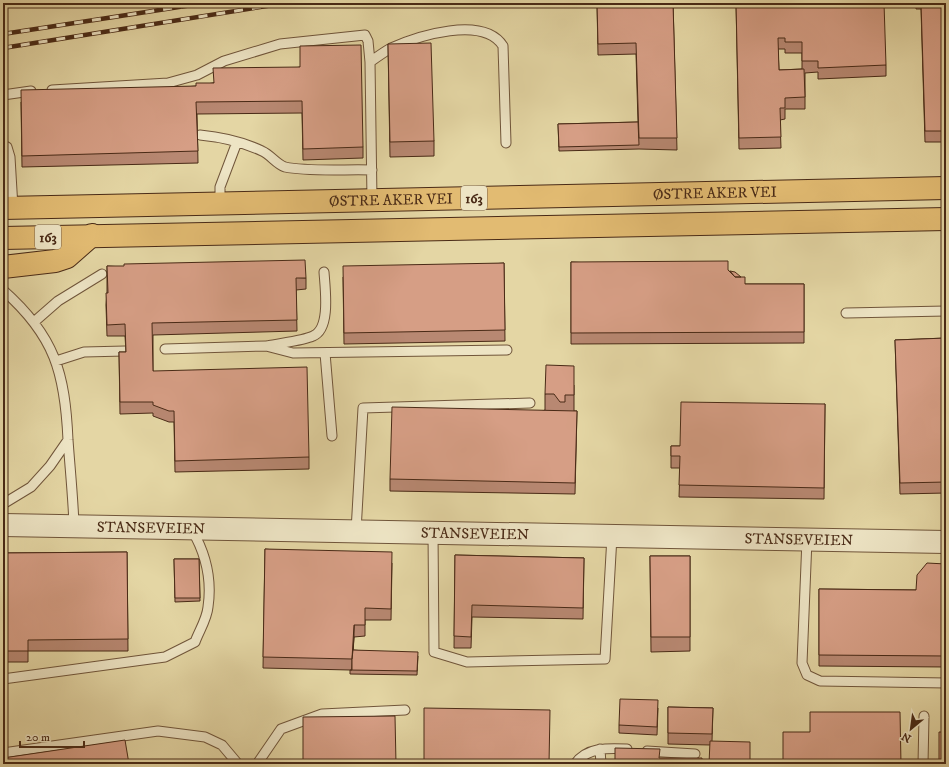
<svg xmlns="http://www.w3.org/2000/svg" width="949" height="767" viewBox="0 0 949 767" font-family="'IM FELL DW Pica',serif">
	<rect width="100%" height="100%" fill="#e4d6a4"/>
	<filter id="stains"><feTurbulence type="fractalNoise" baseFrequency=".005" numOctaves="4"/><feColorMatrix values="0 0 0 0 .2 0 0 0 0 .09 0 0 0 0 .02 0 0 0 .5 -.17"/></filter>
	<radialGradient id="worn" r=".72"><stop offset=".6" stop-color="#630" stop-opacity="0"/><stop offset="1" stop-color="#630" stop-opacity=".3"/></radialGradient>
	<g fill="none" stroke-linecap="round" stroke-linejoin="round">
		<defs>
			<path id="service" d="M370 62C377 57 384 52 391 48 418 36 483 15 503 46L506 143
				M52 90 168 83 197 75 224 61 280 44 365 35 368 41 370 62 372 200
				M3 95 31 91
				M200 135C221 137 243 142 262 151 271 155 276 164 285 167 308 172 348 169 372 170
				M3 145 7 147 10 157 13 208
				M220 203V187L237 142
				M3 290C55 336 65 373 68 440 70 468 73 497 74 525
				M846 313 946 311
				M34 322 58 301 102 274
				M267 346C280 343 302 341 313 336 331 329 325 288 324 272
				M165 349 266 346 293 353 507 350
				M325 353 332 436
				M56 361 84 352 125 351
				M3 504 31 487 50 466 68 440
				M356 531 363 408 530 403
				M433 532 434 652 467 662 605 659 612 536
				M807 539 802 663 807 675 820 681 946 683
				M3 679 165 657 195 642C199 631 207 619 208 607 212 580 206 554 192 530
				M600 749 601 764
				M647 751 695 754
				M3 753 158 731 205 737 222 745 238 764
				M257 764 281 729 322 714 405 710
				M575 764C587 747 608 748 627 749
				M923 764 924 716"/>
			<g id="tertiary">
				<path id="s1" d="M3 525 946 542"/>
			</g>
			<g id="trunk">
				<path id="s2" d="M3 208 946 188"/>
				<path d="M3 238 946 219"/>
				<path d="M3 267 55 261 67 257 92 235"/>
			</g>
		</defs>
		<use href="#service" stroke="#70553a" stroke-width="11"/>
		<use href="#tertiary" stroke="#70553a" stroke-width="24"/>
		<use href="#trunk" stroke="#492a16" stroke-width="24"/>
		<use href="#service" stroke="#ede4c4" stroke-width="9"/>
		<use href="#tertiary" stroke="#ede4c4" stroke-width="22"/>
		<use href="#trunk" stroke="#e2bb72" stroke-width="22"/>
		<defs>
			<path id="rail" d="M3 34 205 3
				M3 48 286 3"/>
		</defs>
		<use href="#rail" stroke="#492a16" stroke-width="4.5"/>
		<use href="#rail" stroke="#ede4c4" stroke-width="3" stroke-dasharray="9" stroke-linecap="butt"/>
	</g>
	<path fill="#b88872" stroke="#492a16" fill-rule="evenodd" d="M597 3H673L677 150 639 149 559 151 558 124 638 122 636 54 598 55Z
		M736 3 886 65V76L818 79V72L805 73V109H785V119L780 120 781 148 739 149ZM778 49H785V53H802V69L779 70Z
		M916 3H946V142H925L921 9H916Z
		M388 44 434 141V156L390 157Z
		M300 67 363 147V158L303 160 302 113 197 114 198 163 22 167 21 102 196 86Z
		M571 262 728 270 745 284H804V343L571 344Z
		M504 263 505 341 344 344 343 277Z
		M107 266 306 278V289L296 290 297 331 153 335V371L309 457V469L175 472 174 422H169L153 416V413L120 414 119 352H126L125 336H107L106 305 107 293Z
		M946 338V493L900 494 895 340Z
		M574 385V411H577L575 494 390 491V479L545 410V394Z
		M825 404 824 499 679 497 680 468H671V446H680Z
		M265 549 392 563 391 620H365V636L354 637 353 650 418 656 417 675 350 674V670L263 668Z
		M127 552 128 651H28V662H3V553Z
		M455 555 584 558 583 619 472 617 471 648H454Z
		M650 556H690V651L651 652Z
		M174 559H199L200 601 175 602Z
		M946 564V667L819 666V589L916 590Z
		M668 707 713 708 712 741 710 745 668 744Z
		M658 708 657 735 619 733V725Z"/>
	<path fill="#966f5d" stroke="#492a16" d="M7 340 6 355 3 358V347Z
		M354 625V637L352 670V659Z"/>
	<path fill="#d69e85" stroke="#492a16" d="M597 3H673L677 138H639L636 43 598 44Z
		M736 3H884L886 65 818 68V61H802V42H785V38H778L779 70 804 69 805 97 785 98V108H780L781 137 739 138Z
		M921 3H946V131H925Z
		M431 43 434 141 390 142 388 44Z
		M361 45 363 147 303 149 302 101 196 102 198 151 22 156 21 90 196 86V83H214L213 68 300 67V46Z
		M638 122 639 145 559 147 558 124Z
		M305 260 306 278H296L297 320 152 323 153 371 307 367 309 457 175 461 174 411H169L153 405V402H120L119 352H126L125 324 107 325 106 293H108L107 266H124V264Z
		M728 261V270L735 277H745V284H804V332L571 333V262Z
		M504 263 505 330 344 333 343 266Z
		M730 271 735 272 741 277H735Z
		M3 337 7 340 6 344 3 347Z
		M946 338V482L900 483 895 340Z
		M546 365 574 366V395H565V402H560L554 394H545Z
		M681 402 825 404 824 488 679 485 680 456H671V446H680Z
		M392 407 577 411 575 483 390 479Z
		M265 549 392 552 391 609 365 608V625H354L352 659 263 657Z
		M127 552 128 639 28 640V651H3V553Z
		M455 555 584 558 583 608 472 605 471 637 454 636Z
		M650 556H690V637H651Z
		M174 559H199L200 598H175Z
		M927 563 946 564V656L819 655V589L916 590 917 575Z
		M353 650 418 652 417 671 350 670H352V659Z
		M620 699 658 700 657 727 619 725Z
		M668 707 713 708 712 734 668 733Z
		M424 708 550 710 549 764H424Z
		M810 712H900L901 764H783V732H810Z
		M395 716 396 764H303V717Z
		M939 732H946V764H939Z
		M125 740 129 764H3V758Z
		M710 741 750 742V764H709Z
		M615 748 660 749 659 758H702V764H615Z"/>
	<g text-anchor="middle" stroke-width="3.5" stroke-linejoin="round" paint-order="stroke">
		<g fill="#ede4c4" stroke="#7a624a" stroke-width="1">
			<rect x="461" y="186" width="26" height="24" rx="3"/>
			<rect x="35" y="225" width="26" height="24" rx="3"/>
		</g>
		<g font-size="14" font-weight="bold" fill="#492a16">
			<text x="474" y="203">163</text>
			<text x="48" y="242">163</text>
		</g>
		<g font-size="15" fill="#492a16" stroke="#ede4c4">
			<text dy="5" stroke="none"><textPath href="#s2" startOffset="712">ØSTRE AKER VEI</textPath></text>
			<text dy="5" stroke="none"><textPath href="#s2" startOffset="388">ØSTRE AKER VEI</textPath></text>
			<text dy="5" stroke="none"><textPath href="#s1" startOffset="148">STANSEVEIEN</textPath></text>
			<text dy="5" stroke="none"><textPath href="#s1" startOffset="472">STANSEVEIEN</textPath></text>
			<text dy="5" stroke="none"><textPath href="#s1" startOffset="796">STANSEVEIEN</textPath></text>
		</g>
	</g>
	<rect width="949" height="767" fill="none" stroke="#e4d6a4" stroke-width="16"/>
	<rect x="4" y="4" width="941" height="759" fill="none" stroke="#492a16" stroke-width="2"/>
	<rect x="8" y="8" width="933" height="751" fill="none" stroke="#492a16"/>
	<g transform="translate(911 729) rotate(209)" stroke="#ede4c4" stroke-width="3" paint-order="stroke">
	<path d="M0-3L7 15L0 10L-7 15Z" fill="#492a16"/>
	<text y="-6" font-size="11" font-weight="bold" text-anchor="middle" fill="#492a16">N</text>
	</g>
	<path d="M20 741v6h64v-6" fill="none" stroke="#492a16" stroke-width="2"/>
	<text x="26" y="741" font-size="12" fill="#492a16" stroke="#ede4c4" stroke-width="3" paint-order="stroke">20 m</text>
	<rect width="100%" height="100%" filter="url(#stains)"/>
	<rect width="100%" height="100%" fill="url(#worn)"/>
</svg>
